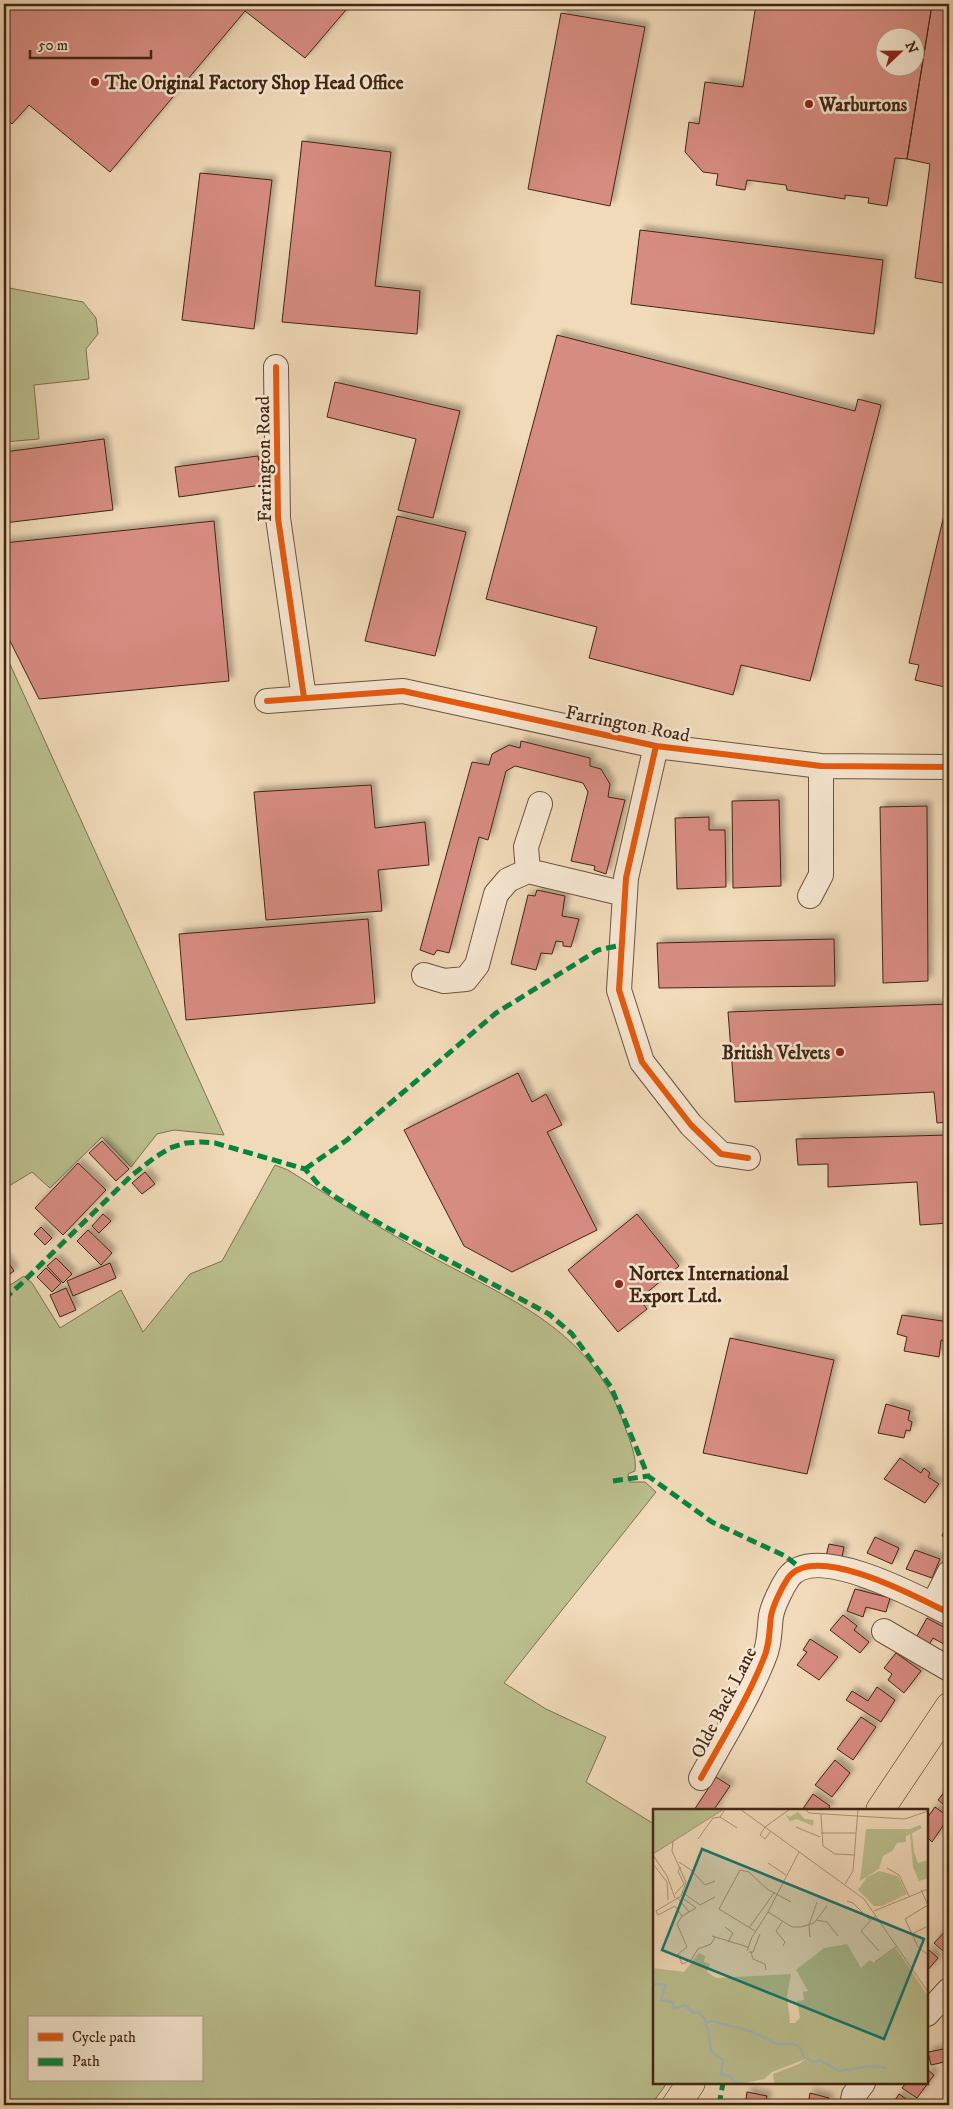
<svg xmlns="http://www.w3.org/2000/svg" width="953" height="2109" viewBox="0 0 953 2109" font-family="'IM FELL DW Pica',serif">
	<defs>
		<filter id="shadow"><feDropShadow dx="4.5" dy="-4.5" stdDeviation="2.5" flood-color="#0004"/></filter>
	</defs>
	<rect width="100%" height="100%" fill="#f1dab9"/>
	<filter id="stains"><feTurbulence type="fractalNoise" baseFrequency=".004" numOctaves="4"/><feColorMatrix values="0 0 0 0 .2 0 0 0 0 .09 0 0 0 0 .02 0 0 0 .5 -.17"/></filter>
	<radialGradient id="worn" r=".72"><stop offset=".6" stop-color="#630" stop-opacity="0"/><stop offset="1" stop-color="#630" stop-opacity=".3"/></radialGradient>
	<path fill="#bbbf8e" stroke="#7e7250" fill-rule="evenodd" d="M4 287 83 302 96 318 98 334 86 349 89 379 34 385 39 439 4 442Z
		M4 651 224 1135 174 1130 157 1134 131 1167 102 1137 50 1188 32 1172 4 1189Z
		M275 1165 288 1170C329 1196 371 1223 414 1247 498 1295 590 1324 624 1424 629 1440 637 1455 635 1471L628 1474 630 1482H645L656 1492 504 1683 546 1709 606 1737 586 1782 654 1824V2083H667L651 2105H4V1289L24 1276 32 1283 60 1328 121 1290 143 1332 190 1274 222 1261ZM29 2018H201V2080H29Z"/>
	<path fill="#d78c81" stroke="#412613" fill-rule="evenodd" filter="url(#shadow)" d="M4 4H351L305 58 245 11 110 172 29 105 12 124 4 117Z
		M756 4H932L907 159 895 158 887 206 868 203 869 198 845 195V199L787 190 786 185 747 180 745 190 716 185 718 174 703 172 685 152 689 122 699 124 705 82 743 87ZM886 38H916V68H886Z
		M932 5 949 8V284L915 278 930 164 907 159Z
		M561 13 645 27 610 206 528 189Z
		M302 141 391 152 375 286 420 291 417 334 282 322Z
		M200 173 272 180 254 329 182 320Z
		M640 230 883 260 874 334 631 304Z
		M557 335 855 411 858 399 881 405 810 681 741 665 733 695 589 658 597 627 486 599Z
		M335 382 460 411 433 518 398 510 416 439 327 417Z
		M104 439 113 510 4 523V452Z
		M258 456 262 485 179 497 175 467Z
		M949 494V688L915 680 919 665 909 663Z
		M397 516 466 532 435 656 365 641Z
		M214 521 229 681 39 699 4 629V543Z
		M521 741 590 758V766L601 769 610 784 608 797 625 800 606 874 594 870 595 866 571 861 588 792 583 783 515 766 506 771 488 840 479 837 449 953 437 950 434 955 420 950 472 762 489 765 492 754 509 745 520 748Z
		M371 785 375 828 425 822 429 865 378 870 382 911 266 920 254 792Z
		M779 800 781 886 733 888 732 801Z
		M927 806 928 981 883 983 880 807Z
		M709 817V830H725L726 887 677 889 675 818Z
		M537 890 565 896 562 916 579 919 571 947 563 946V942L556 941 552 954 541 953 536 970 511 964 528 895 535 896Z
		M368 919 375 1003 186 1020 179 934Z
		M834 939 835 986 659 988 657 943Z
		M949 1004V1122L937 1123 934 1092 735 1102 728 1012Z
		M518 1073 532 1102 546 1094 562 1125 547 1132 597 1230 512 1272 464 1246 404 1130Z
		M949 1135V1223L920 1225 917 1182 828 1187V1164L798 1165 796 1139Z
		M102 1141 129 1169 116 1181 89 1153Z
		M78 1163 106 1190 63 1235 35 1208Z
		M145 1172 155 1184 142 1194 132 1183Z
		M103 1214 111 1221 99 1233 92 1226Z
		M637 1214 679 1266 639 1299 647 1309 618 1332 568 1270Z
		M41 1227 52 1238 45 1245 34 1234Z
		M88 1230 112 1253 101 1265 77 1241Z
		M4 1256 14 1271 4 1278Z
		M56 1258 72 1274 63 1283 47 1266Z
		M110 1263 116 1278 73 1296 67 1281Z
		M46 1268 61 1283 52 1292 37 1277Z
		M66 1288 76 1310 60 1317 50 1295Z
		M902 1315 949 1322 947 1341 941 1340 939 1357 904 1351 907 1337 897 1334Z
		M730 1338 834 1360 807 1474 703 1453Z
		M886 1404 910 1411 908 1420 912 1422 910 1431 906 1430 904 1438 878 1433Z
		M900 1458 921 1473 924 1468 930 1473 928 1477 939 1484 925 1503 884 1479Z
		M947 1521 949 1522V1538L942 1536Z
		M875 1537 899 1548 892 1564 867 1553Z
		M829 1544 844 1547 841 1562 825 1560Z
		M915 1550 940 1559 932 1578 906 1569Z
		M855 1589 890 1598 886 1612 866 1607 863 1617 847 1611Z
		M843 1615 857 1626 854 1630 869 1642 860 1653 830 1630Z
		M927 1618 949 1630V1647L933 1638 929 1645 917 1636Z
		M810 1639 838 1657 819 1680 797 1665 807 1652 803 1650Z
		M896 1653 921 1671 904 1693 888 1680 892 1674 884 1668Z
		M877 1687 895 1700 881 1722 846 1700 852 1691 868 1701Z
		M861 1717 876 1727 853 1760 837 1749Z
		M835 1760 850 1773 832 1797 815 1785Z
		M716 1777 730 1786 715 1808 719 1810H694Z
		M949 1786V1809L938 1800Z
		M813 1794 830 1806 828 1810H802Z
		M935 1807 949 1817 932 1842 927 1837V1818Z
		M949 1927V1944L943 1951 934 1943Z
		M929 1950 938 1958 927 1971V1952Z
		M949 2048V2061L931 2065 928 2052Z
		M927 2069 934 2075 917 2098 902 2088 906 2083H927Z
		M747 2092 767 2096 765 2105H745Z
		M810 2093 829 2098 828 2105H808Z
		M899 2094 915 2105H892Z"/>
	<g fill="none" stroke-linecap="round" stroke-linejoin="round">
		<defs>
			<path id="minor" d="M276 367 278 518 304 698
				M267 701 403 691 656 746 821 766 949 767
				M656 746 626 878 619 990 642 1062 691 1125 721 1154 748 1158
				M528 871 526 847 540 804
				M810 896 821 875V766
				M424 975 444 981 466 979 477 965 496 894 508 880 528 871 625 894
				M933 1605 949 1573
				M884 1631 949 1669
				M701 1778C722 1740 747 1700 763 1660 770 1645 769 1631 771 1616 773 1605 782 1587 788 1578 814 1541 919 1598 949 1613
				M927 2014 949 1990
				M852 2105 854 2095 863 2083"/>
			<path id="highway" d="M880 1810 949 1707
				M676 2105 691 2083"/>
		</defs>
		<use href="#minor" stroke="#6d533c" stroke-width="26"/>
		<use href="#highway" stroke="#412613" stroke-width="29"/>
		<use href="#minor" stroke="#f6e7d2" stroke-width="24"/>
		<use href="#highway" stroke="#f1dab9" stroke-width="28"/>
		<path stroke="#00873e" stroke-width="5" stroke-dasharray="10 5" stroke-linecap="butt" d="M305 1169 347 1140 496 1013 598 950 622 945
			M4 1299 22 1283 131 1176 154 1158 170 1148 186 1143 201 1142 215 1143 305 1169 319 1185 337 1198 384 1226 549 1314 572 1334 611 1387 648 1476 712 1522 785 1556 802 1569
			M613 1481 648 1476
			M719 2105 723 2083"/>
		<defs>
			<path id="cycleway" d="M276 367 278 518 304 698
				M267 701 403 691 656 746 821 766 949 767
				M656 746 626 878 619 990 642 1062 691 1125 721 1154 748 1158
				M701 1778C722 1740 747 1700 763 1660 770 1645 769 1631 771 1616 773 1605 782 1587 788 1578 814 1541 919 1598 949 1613"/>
		</defs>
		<use href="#cycleway" stroke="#f6e7d2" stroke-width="9"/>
		<use href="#cycleway" stroke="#e8590c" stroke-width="6"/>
	</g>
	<g fill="#8f2418" stroke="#f6e7d2" stroke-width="2">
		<circle cx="95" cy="82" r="5"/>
		<circle cx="809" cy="104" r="5"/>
		<circle cx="840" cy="1052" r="5"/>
		<circle cx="619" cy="1284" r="5"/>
	</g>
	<g text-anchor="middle" stroke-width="5" stroke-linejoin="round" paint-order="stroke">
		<g font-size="19" font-weight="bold" fill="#412613" stroke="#f6e7d2" text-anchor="start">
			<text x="105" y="89">The Original Factory Shop Head Office</text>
			<text x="819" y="111">Warburtons</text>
			<text x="830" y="1059" text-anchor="end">British Velvets</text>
			<text x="629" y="1280">Nortex International<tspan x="629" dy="22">Export Ltd.</tspan></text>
		</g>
		<g font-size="19" fill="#412613" stroke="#f6e7d2">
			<text transform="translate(263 459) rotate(-91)" y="7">Farrington Road</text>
			<text transform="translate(628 723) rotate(11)" y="7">Farrington Road</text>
			<text transform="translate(723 1702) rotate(-63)" y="7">Olde Back Lane</text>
		</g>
	</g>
	<g transform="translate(653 1809)">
		<rect width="275" height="275" fill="#f1dab9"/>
		<path d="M0 0H71L0 45ZM145 3 152 10 161 11 160 17 144 10 137 12 132 5 137 8ZM267 16 269 19 259 24 261 43 265 54 275 51V69L266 72 260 58 257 25 253 27V33L244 34 239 42 230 47 226 60 207 72 213 20H257ZM226 62 245 67 254 85 229 97H221L205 81 214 68ZM194 135 208 159 217 151 221 154 243 139 275 187V275H121L120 265 146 255 153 250 119 263 111 270 88 275H0V159L31 163 46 144 52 147 51 153 57 155 54 163 63 169 138 165 134 187 137 214H142L147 209 144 192 151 191 150 183 155 182 143 161 171 139Z" fill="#bbbf8e"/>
		<path fill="none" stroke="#a0b8ba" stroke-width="2.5" d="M0 175 13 176 8 191 20 193 21 199 32 196 40 204 46 203 55 214 59 212 97 222 124 235H141L147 239 152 249M51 213 55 220 58 242 70 251 68 265 77 267 84 275M154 250 160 253 167 251 186 262 217 257 234 259"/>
		<path fill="none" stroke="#ab9277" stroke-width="1" d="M87 0 211 90 275 183M152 0 156 4 252 10 275 2M168 5 170 37 182 45 202 46M67 8 84 19M143 18 167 28M118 22 112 30 107 26 112 18 137 0M168 24H203M45 30 60 9 67 8 72 0M0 45 71 0M0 46 14 67 22 89M26 53 38 61 52 76 62 72M115 54 133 66M0 55 14 73 15 91M234 59 246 66 256 87M192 75 200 62 205 0M268 81 275 96 252 110 265 138 275 146M29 83 47 96 62 88M22 85 31 75 25 62 28 58M24 88 36 103 43 99 31 90M194 92 200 94 217 111M3 102 28 87 33 73 19 42 20 32M3 102 5 106 22 97 29 107 36 103M221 102 275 80M115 103 139 118H148L161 114 174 97M223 106 208 122 226 142M29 107 24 115 34 138 25 145 29 155 38 151 45 140 58 135 62 128M163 111 174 113 185 127M129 113 123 122 132 133 130 137M72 118 80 124 75 133M96 119 121 84M102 122 66 100 87 61 96 63 114 80 138 93M259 125 275 117M59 127 95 138M157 128 156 116 164 93M94 142 99 128 115 103 146 43M96 143H100L107 125M98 143 100 150 112 155 113 161M222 153 244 137"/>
		<path fill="#0f766e" fill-opacity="0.15" stroke="#0f766e" stroke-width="2.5" d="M49 40 271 130 231 230 9 141Z"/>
		<rect width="275" height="275" fill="none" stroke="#412613" stroke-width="2.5"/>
	</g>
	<rect width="953" height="2109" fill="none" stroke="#f1dab9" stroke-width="20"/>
	<rect x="5" y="5" width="943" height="2099" fill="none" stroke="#412613" stroke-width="2.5"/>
	<rect x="10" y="10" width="933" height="2089" fill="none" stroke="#412613"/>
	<rect x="28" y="2016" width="175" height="65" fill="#f6e7d2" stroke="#ae9a86"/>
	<rect x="38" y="2033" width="25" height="8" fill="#e8590c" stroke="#ae9a86"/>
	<text x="72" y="2042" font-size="15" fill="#412613">Cycle path</text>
	<rect x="38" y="2058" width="25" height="8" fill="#00873e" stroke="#ae9a86"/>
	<text x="72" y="2066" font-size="15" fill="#412613">Path</text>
	<g transform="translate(900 52) rotate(68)"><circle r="24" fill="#f6e7d2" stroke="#ae9a86"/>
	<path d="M0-4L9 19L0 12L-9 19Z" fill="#8f2418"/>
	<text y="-8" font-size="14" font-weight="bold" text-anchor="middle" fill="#412613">N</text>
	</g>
	<path d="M30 50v8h121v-8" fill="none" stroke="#412613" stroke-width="2.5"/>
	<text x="38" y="50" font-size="15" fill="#412613" stroke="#f6e7d2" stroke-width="4" paint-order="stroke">50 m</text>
	<rect width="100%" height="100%" filter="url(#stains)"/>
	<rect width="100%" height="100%" fill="url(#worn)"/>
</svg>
